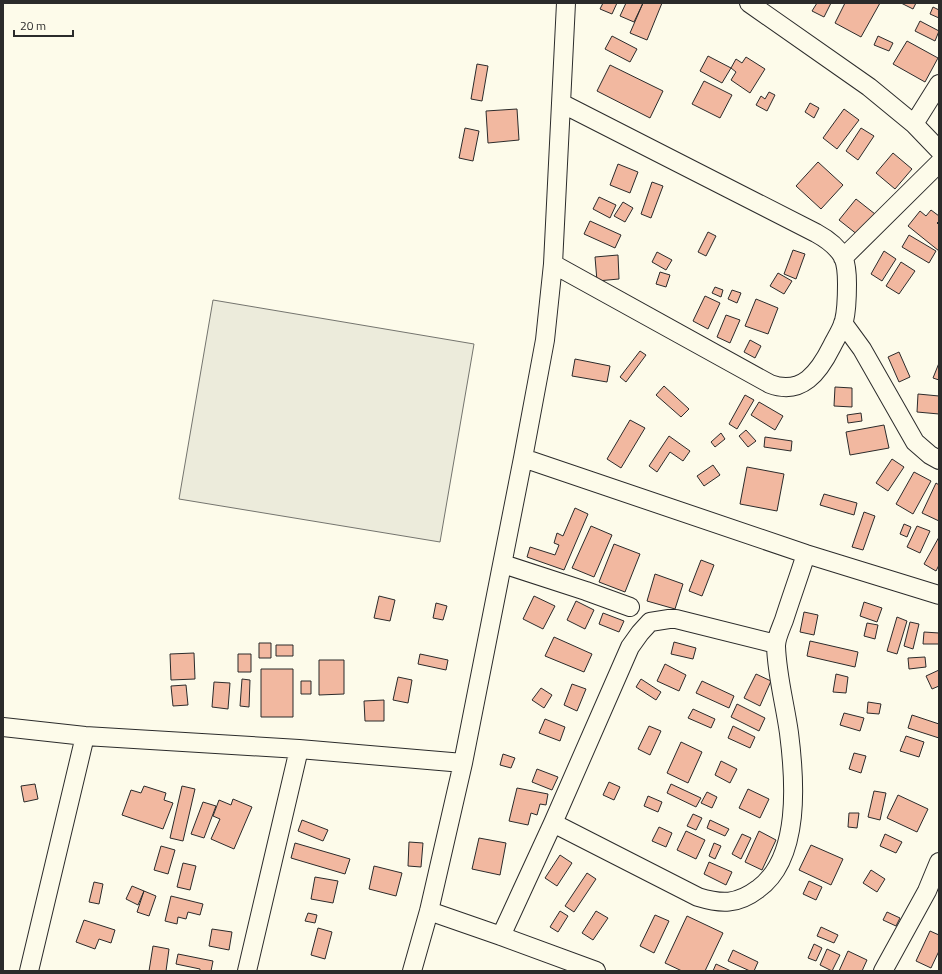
<svg xmlns="http://www.w3.org/2000/svg" width="942" height="974" viewBox="0 0 942 974" font-family="'Titillium Web',sans-serif">
	<rect width="100%" height="100%" fill="#fdfbea"/>
	<path fill="#ecebdb" stroke="#74746e" d="M213 300 474 344 440 542 179 499Z"/>
	<path fill="#f2b8a0" stroke="#2b2b2b" d="M603 3H617L612 14 600 9Z
		M626 3H643L634 22 620 16Z
		M643 3H662L647 40 630 33Z
		M817 3H831L824 17 812 11Z
		M845 3H880L861 37 835 23Z
		M901 3H916L913 9Z
		M933 7 939 10V18L930 14Z
		M920 21 939 31 935 41 915 31Z
		M612 36 637 49 630 62 605 49Z
		M878 36 893 43 889 51 874 45Z
		M907 41 938 58 925 82 893 64Z
		M708 56 731 68 722 83 700 71Z
		M746 57 765 69 750 93 731 80 736 72 731 68 736 59 742 63Z
		M477 64 488 66 482 101 471 99Z
		M610 65 663 91 650 118 597 91Z
		M704 81 732 95 720 118 692 104Z
		M769 92 775 95 767 111 756 105 761 96 765 99Z
		M810 103 819 108 814 118 805 112Z
		M517 109 519 140 488 143 486 111Z
		M844 109 859 120 837 149 823 138Z
		M465 128 479 131 473 161 459 158Z
		M861 128 874 136 858 160 846 151Z
		M893 153 912 169 895 189 876 173Z
		M818 162 843 185 821 209 796 186Z
		M618 164 638 172 630 193 610 185Z
		M652 182 663 186 651 218 641 214Z
		M599 197 616 205 610 218 593 209Z
		M856 199 875 214 858 235 839 220Z
		M623 202 633 208 625 222 614 216Z
		M931 210 939 216V221L937 223 939 225V251L908 226 920 211 926 216Z
		M590 221 621 235 615 248 584 234Z
		M708 232 716 236 706 256 698 252Z
		M909 235 936 251 929 263 902 247Z
		M793 250 805 254 796 279 784 274Z
		M884 251 896 259 882 281 871 274Z
		M657 252 672 260 666 270 652 262Z
		M618 255 619 279 597 281 595 257Z
		M901 262 915 271 899 294 886 286Z
		M660 272 670 275 666 287 656 284Z
		M778 273 792 281 784 294 770 286Z
		M715 287 723 290 721 297 712 293Z
		M732 290 741 293 737 303 728 299Z
		M705 296 720 303 708 329 693 321Z
		M756 299 778 308 768 334 745 326Z
		M726 315 740 320 730 343 717 337Z
		M750 340 761 346 755 358 744 352Z
		M640 351 646 355 626 382 620 377Z
		M899 352 910 377 899 382 888 357Z
		M575 359 610 366 607 382 572 376Z
		M939 363V380L933 378Z
		M664 386 689 409 681 417 656 395Z
		M835 387 852 388V407L834 406Z
		M918 394 939 396V414L917 412Z
		M745 395 754 400 737 429 729 424Z
		M759 402 783 416 775 430 751 415Z
		M861 413 862 421 848 423 847 415Z
		M630 420 645 428 621 468 607 459Z
		M884 425 889 448 850 455 846 432Z
		M746 430 756 441 748 447 739 436Z
		M721 433 725 439 715 447 711 442Z
		M669 436 690 451 683 461 670 452 657 472 649 466Z
		M765 437 792 441 791 451 764 447Z
		M892 459 904 467 888 491 876 483Z
		M713 465 720 475 704 486 697 476Z
		M747 467 784 474 777 511 740 504Z
		M914 472 931 481 913 514 896 504Z
		M936 483 939 485V521L922 513Z
		M824 494 857 503 854 515 820 505Z
		M575 508 588 514 564 570 527 557 530 547 555 555 559 545 554 543 557 533 563 536Z
		M864 512 875 516 863 550 852 547Z
		M904 524 911 527 907 537 900 534Z
		M591 526 612 535 594 577 572 568Z
		M917 526 930 531 920 553 907 547Z
		M939 537V565L936 571 924 564Z
		M614 544 640 554 625 592 599 582Z
		M701 560 714 565 702 596 689 591Z
		M655 574 683 584 675 609 647 601Z
		M379 596 395 600 390 621 374 618Z
		M534 596 555 606 543 629 523 619Z
		M576 601 594 610 585 629 567 620Z
		M864 602 882 608 877 622 860 616Z
		M436 603 447 606 443 620 433 618Z
		M804 612 818 615 814 635 800 632Z
		M603 613 624 621 619 632 599 624Z
		M897 617 907 621 897 654 887 651Z
		M910 622 919 624 913 649 904 646Z
		M867 623 878 625 875 639 864 636Z
		M924 632 939 633V644H923Z
		M554 637 592 654 584 672 545 656Z
		M810 641 858 652 855 667 807 656Z
		M674 642 696 648 693 659 671 654Z
		M259 643H271V658H259Z
		M276 645H293V656H276Z
		M194 653 195 679 171 680 170 654Z
		M238 654H251V672H238Z
		M420 654 448 660 446 670 418 664Z
		M925 657 926 667 909 669 908 658Z
		M319 660H344V694L319 695Z
		M665 664 686 675 679 691 657 681Z
		M261 669H293V717H261Z
		M939 670V686L932 689 926 676Z
		M756 674 771 681 760 706 744 698Z
		M836 674 848 677 846 693 833 692Z
		M398 677 412 680 408 703 393 700Z
		M242 679 250 680 249 707 240 706Z
		M641 679 661 692 656 700 636 687Z
		M301 681H311V694H301Z
		M702 681 734 696 729 708 696 693Z
		M214 682 230 683 228 709 212 707Z
		M572 684 586 689 577 711 564 705Z
		M186 685 188 705 173 706 171 686Z
		M541 688 552 695 544 708 532 700Z
		M384 700V721H365L364 701Z
		M868 702 881 704 879 714 867 713Z
		M737 704 765 718 759 731 731 717Z
		M693 709 715 719 711 728 688 718Z
		M844 713 864 718 860 731 840 725Z
		M912 715 939 724V738L908 728Z
		M545 719 565 727 560 741 539 733Z
		M649 726 661 731 650 755 638 749Z
		M733 726 755 737 750 748 728 738Z
		M906 736 924 742 919 757 900 751Z
		M681 742 702 752 688 783 667 773Z
		M854 753 866 756 861 773 849 769Z
		M503 754 515 758 511 768 500 765Z
		M721 761 737 769 730 783 715 775Z
		M537 769 558 777 552 790 532 782Z
		M609 782 620 787 614 800 603 795Z
		M35 784 38 799 24 802 21 786Z
		M671 784 701 798 696 807 667 793Z
		M144 786 166 793 164 800 173 803 163 829 122 815 131 790 141 793Z
		M182 786 195 789 183 841 170 838Z
		M517 788 548 794 546 805 540 804 537 815 531 813 528 825 509 821Z
		M748 789 769 799 760 818 739 808Z
		M874 791 886 793 880 820 868 817Z
		M707 792 717 797 712 808 701 803Z
		M898 795 928 809 917 832 887 818Z
		M648 796 662 802 658 812 644 806Z
		M233 799 252 807 234 849 211 839 220 819 213 816 219 800 231 805Z
		M203 802 216 806 204 838 191 834Z
		M849 813H859L857 828 848 827Z
		M693 814 702 818 696 830 687 826Z
		M302 820 328 830 323 841 298 831Z
		M710 820 729 829 725 836 707 828Z
		M659 827 672 833 666 847 652 841Z
		M686 831 705 840 696 859 677 850Z
		M759 831 776 840 762 870 745 862Z
		M742 834 751 838 741 859 732 854Z
		M885 834 902 842 896 853 880 846Z
		M479 838 506 843 500 875 472 869Z
		M409 842 423 843 421 867 408 866Z
		M295 843 350 859 345 874 291 858Z
		M714 843 721 846 715 859 709 856Z
		M811 845 843 859 831 885 799 870Z
		M161 846 175 850 168 874 154 870Z
		M560 855 572 863 557 886 545 878Z
		M709 862 732 872 726 885 704 874Z
		M183 863 196 866 190 890 177 887Z
		M374 866 402 873 396 896 369 889Z
		M871 870 885 879 877 892 863 883Z
		M587 873 596 879 574 912 565 906Z
		M315 877 338 881 333 903 311 899Z
		M809 881 822 887 816 900 803 894Z
		M94 882 103 884 99 904 89 902Z
		M132 886 144 891 138 905 126 899Z
		M144 891 156 896 149 916 137 912Z
		M171 896 203 904 200 915 188 912 186 919 178 917 177 924 165 921Z
		M560 911 568 916 558 932 550 927Z
		M596 911 608 918 593 940 582 933Z
		M887 912 900 918 896 926 883 920Z
		M308 913 317 915 315 923 305 921Z
		M655 915 669 921 654 953 640 946Z
		M687 916 723 933 705 971H682L665 963Z
		M84 920 115 930 111 943 99 939 95 949 76 942Z
		M821 927 838 935 834 943 817 936Z
		M318 928 332 932 325 959 311 955Z
		M212 929 232 932 229 950 209 946Z
		M930 931 939 935V951L931 968 916 961Z
		M814 944 822 948 816 961 808 958Z
		M153 946 169 949 166 971H149Z
		M827 949 840 955 832 971 820 965Z
		M733 950 758 962 754 971H750L728 961Z
		M848 951 867 960 862 971H839Z
		M178 954 213 961 211 971H200V969L176 964Z
		M716 964 731 971H713Z"/>
	<g fill="none" stroke-linecap="round" stroke-linejoin="round">
		<defs>
			<path id="minor" d="M749 3 869 87 914 124 939 150
				M914 124 939 84
				M843 258 939 163
				M553 264 770 384C802 396 819 372 832 346 836 338 842 329 844 321 847 309 847 297 847 284 847 276 847 265 843 257 837 246 827 239 816 233L561 103
				M843 323 862 349 915 442 930 455 939 460
				M523 458 806 554 939 595
				M503 564 586 591 630 607
				M3 727 85 736 299 749 463 763
				M553 823 698 897C721 904 737 905 758 889 801 858 795 780 789 733 785 704 777 676 776 646 776 638 781 628 784 620 791 598 799 576 806 554
				M429 911 501 936 596 971
				M501 936 553 823 630 647 640 633 650 622 669 619H676L776 644
				M29 971 85 736
				M247 971 299 749
				M412 971 429 911 463 763 523 458 545 340 553 264 566 3
				M883 971 927 891 939 862"/>
		</defs>
		<use href="#minor" stroke="#2b2b2b" stroke-width="20"/>
		<use href="#minor" stroke="#fdfbea" stroke-width="18"/>
	</g>
	<rect width="942" height="974" fill="none" stroke="#2b2b2b" stroke-width="8"/>
	<path d="M14 30v6h59v-6" fill="none" stroke="#2b2b2b" stroke-width="2"/>
	<text x="20" y="30" font-size="12" fill="#2b2b2b" stroke="#fdfbea" stroke-width="3" paint-order="stroke">20 m</text>
</svg>
